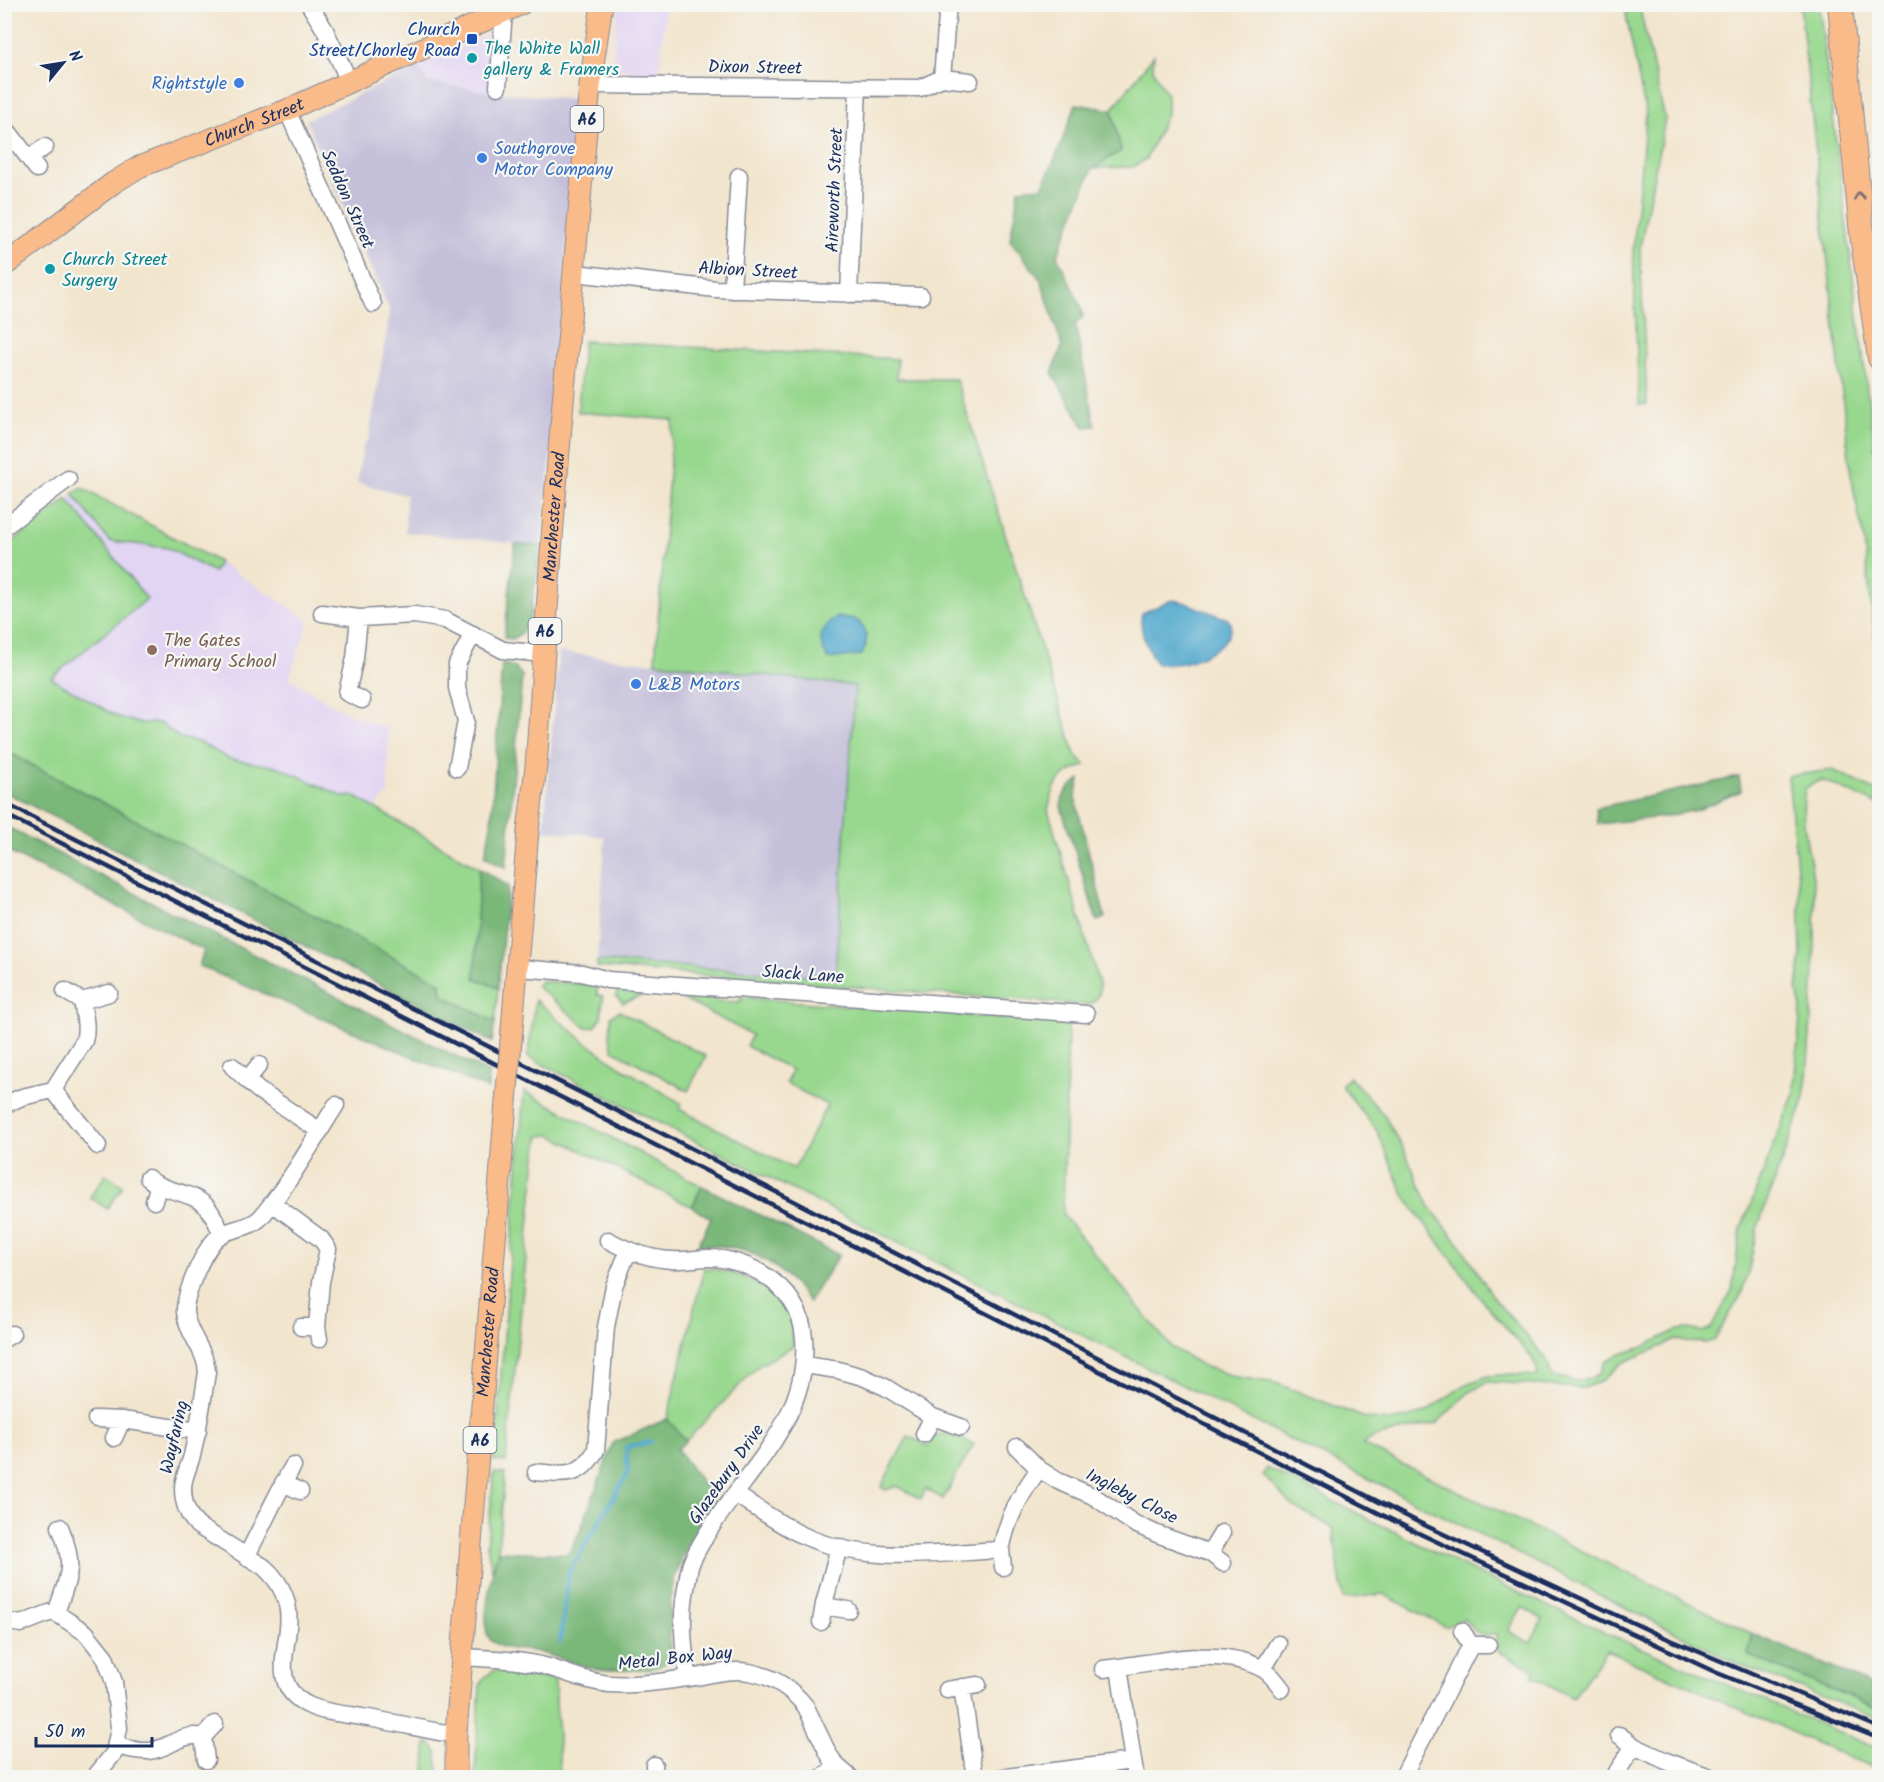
<svg xmlns="http://www.w3.org/2000/svg" width="1884" height="1782" viewBox="0 0 1884 1782" font-family="Kalam,sans-serif">
	<rect width="100%" height="100%" fill="#f6f6f2"/>
	<filter id="ink" filterUnits="userSpaceOnUse"><feTurbulence type="fractalNoise" baseFrequency=".0167" numOctaves="2"/><feDisplacementMap in="SourceGraphic" scale="12" xChannelSelector="R" yChannelSelector="G"/><feConvolveMatrix kernelMatrix="1 2 1 2 8 2 1 2 1" color-interpolation-filters="sRGB"/></filter>
	<filter id="wash" filterUnits="userSpaceOnUse"><feTurbulence type="fractalNoise" baseFrequency=".008" numOctaves="4" result="noise"/><feDisplacementMap in="SourceGraphic" scale="24" xChannelSelector="R" yChannelSelector="G"/><feGaussianBlur stdDeviation="1.35" result="paint"/><feColorMatrix in="noise" values="0 0 0 0 0 0 0 0 0 0 0 0 0 0 0 0 0 1.4 0 .05"/><feComposite in="paint" operator="in"/></filter>
	<g filter="url(#wash)">
		<rect width="100%" height="100%" fill="#f2e5cd"/>
		<path fill="#e2d4f3" d="M618 5H666L659 74 612 69Z
			M497 30 490 92 427 82 419 66Z
			M82 488 219 562 309 620 289 678 345 712 388 729V794L379 803 376 809 354 796 344 797 279 767 5 750V548Z"/>
		<path fill="#c5c0da" d="M419 66 427 82 490 92 575 99 558 387 541 546 405 532 406 495 357 483 363 446 369 438 390 311 306 120Z
			M559 652 855 686 835 977 597 961 605 837 544 830Z"/>
		<path fill="#98d88e" stroke="#5a8476" stroke-width="1.5" fill-rule="evenodd" d="M1624 5H1639L1665 119 1640 247 1647 404 1639 405 1633 251 1646 114Z
			M1800 5H1819L1879 485V673L1864 541 1851 476Z
			M1154 55 1153 70 1167 95V114L1146 159 1133 167 1092 168 1121 151 1112 110Z
			M583 341 897 359V379H956L1075 754 1085 765C1058 775 1054 783 1048 810L1099 984C1101 995 1098 999 1088 1005L597 967V961L835 977 855 686 655 662 673 420 578 412Z
			M82 488 219 562 214 572 168 548 109 541 73 494Z
			M67 499 147 599 51 678 116 716 138 723H160L180 738 199 742 229 759 279 767 344 797 354 796 479 868 475 978 498 988 495 1022 442 995 5 750V548Z
			M1833 770 1876 791 1877 804 1822 780 1812 784 1805 789C1798 828 1815 864 1815 902 1816 960 1811 1018 1807 1076L1803 1103 1757 1229 1748 1274 1740 1297 1714 1340 1707 1343 1676 1340 1622 1363 1600 1382 1583 1388 1487 1382 1468 1393 1437 1423 1374 1437 1363 1445 1753 1634 1748 1655 1879 1709V1719L1740 1665 528 1057 535 1000 584 1041 619 1066 681 1103 679 1109 794 1169 827 1105 786 1083 792 1070 746 1046 752 1035 677 996 644 995 623 1003 616 996 618 986 707 993 718 1001 740 1002V997L1068 1024 1063 1215 1171 1347 1203 1366 1237 1377 1276 1383 1365 1418 1388 1421 1407 1418 1426 1412 1466 1384 1488 1376 1513 1374 1538 1376 1537 1369 1532 1358 1482 1300 1405 1197 1377 1131 1341 1085 1350 1077 1384 1115 1404 1150 1430 1207 1463 1249 1496 1301 1546 1358 1552 1376 1575 1381 1589 1379 1599 1374 1605 1362 1618 1355 1643 1347 1677 1330 1689 1329 1703 1332 1711 1328 1732 1290 1741 1229 1793 1096 1801 1008 1797 991 1801 952 1799 888 1788 776Z
			M541 981 597 985V995L603 996 601 1018 595 1027H586L536 986Z
			M619 1011 706 1056 688 1091 613 1050 610 1037 611 1016Z
			M524 1091 702 1186 692 1207 551 1135 540 1136 536 1156 506 1462 494 1461Z
			M106 1174 123 1186 107 1209 90 1197Z
			M704 1268C740 1271 783 1288 792 1328 793 1333 793 1340 793 1346L758 1366 686 1441 667 1419Z
			M947 1433 974 1444 943 1499 926 1489 921 1499 897 1486 886 1490 881 1487 908 1436 928 1446 933 1437Z
			M1267 1468 1471 1570 1612 1636 1879 1749V1771L1607 1650 1573 1698 1533 1676 1536 1671 1499 1652 1496 1635C1477 1635 1474 1633 1464 1618L1446 1627 1383 1594 1343 1599 1333 1528 1294 1507 1263 1475ZM1522 1607 1543 1619 1530 1643 1508 1631Z
			M494 1472 505 1473 498 1551 492 1571 487 1545Z
			M493 1671H516L555 1680 560 1777H475L480 1686 483 1679Z
			M426 1743 431 1744 437 1751 438 1777H425Z"/>
		<path fill="#7ab879" stroke="#4a746c" stroke-width="1.5" d="M1076 104 1112 110 1121 151 1092 169 1057 256 1081 306 1083 317 1075 324 1095 426 1084 427 1052 373 1062 346 1041 280 1010 240 1019 189 1042 187 1059 149Z
			M515 544 541 546 529 623 520 634 513 639 504 638Z
			M502 664C512 665 517 668 522 676L506 868 485 856 491 825Z
			M4 750 441 983 442 995 495 1022 492 1042 5 792Z
			M1739 777 1741 791 1697 810 1663 817 1598 824 1596 808Z
			M1080 779 1075 797 1105 918 1097 921 1061 807C1063 793 1068 787 1080 779Z
			M5 826 209 932 489 1073 488 1089 199 966 204 950 5 850Z
			M479 868 508 886 498 988 475 978Z
			M702 1186 839 1255 809 1302C779 1262 749 1244 698 1245L711 1218 692 1207Z
			M667 1419 686 1441 677 1449 717 1504C695 1530 675 1561 671 1596 669 1614 670 1634 670 1653 668 1658 668 1661 664 1664 653 1672 605 1671 591 1668 573 1663 556 1657 538 1652 524 1648 495 1652 488 1636 481 1622 493 1567 498 1551L568 1554 580 1531 613 1443Z
			M1753 1634 1879 1688V1709L1748 1655Z"/>
		<path fill="#51a8cd" stroke="#366c96" stroke-width="1.5" d="M1172 600 1183 602 1228 619C1241 639 1203 658 1187 662 1178 665 1167 664 1157 664 1148 653 1138 628 1142 613Z
			M836 617C841 618 847 617 851 618 868 623 870 643 861 655L828 659C817 640 818 630 836 617Z"/>
		<g fill="none" stroke-linecap="round" stroke-linejoin="round">
			<path stroke="#51a8cd" stroke-width="4.5" d="M560 1642 569 1572 628 1473 626 1447 651 1442"/>
		</g>
	</g>
	<g filter="url(#ink)">
		<g fill="none" stroke-linecap="round" stroke-linejoin="round">
			<defs>
				<path id="minor" d="M309 4 325 30 350 83
					M942 78 970 81
					M590 85 920 88 942 78 948 4
					M498 87 504 12
					M287 110 373 304
					M4 126 37 169
					M29 158 45 147
					M575 273 716 289 921 296
					M732 290 739 176
					M849 294 858 88
					M4 527 68 479
					M322 613 359 618 415 615 445 620 503 650 544 654
					M359 618 355 658 347 693 362 700
					M457 768 466 721 457 688V664L473 634
					M518 968 582 973 608 980 1086 1014
					M65 991 82 1001 109 993
					M232 1066 258 1090 320 1131
					M247 1080 259 1065
					M53 1090 84 1041C88 1028 84 1014 82 1001
					M4 1105 22 1097 53 1090 98 1146
					M336 1105C312 1143 290 1182 262 1216 251 1229 234 1227 221 1235 205 1244 184 1295 185 1312 187 1334 206 1350 207 1372 203 1399 199 1425 193 1451 191 1463 183 1476 183 1488 183 1503 187 1515 198 1526L264 1567C276 1578 286 1593 288 1610 293 1643 265 1684 308 1705 324 1713 345 1714 362 1717 388 1721 413 1727 439 1732L456 1734
					M148 1178C166 1194 192 1190 208 1208 214 1216 218 1226 222 1234
					M154 1201 158 1187
					M272 1203 321 1239 328 1249 321 1282 317 1327 319 1339
					M608 1240C628 1251 649 1259 672 1260 684 1261 697 1258 709 1258 726 1258 746 1264 761 1273 786 1288 802 1309 804 1338 811 1430 727 1485 692 1561 689 1568 688 1576 687 1583 680 1616 683 1645 688 1678
					M301 1327H317
					M4 1339 12 1334
					M805 1365 838 1370 863 1377 885 1387 933 1417 961 1427
					M96 1419 122 1420 198 1431
					M924 1434 933 1417
					M114 1438 122 1420
					M1017 1447 1039 1469 1058 1481 1093 1496 1135 1524 1157 1534 1210 1553 1223 1563
					M536 1472C564 1475 581 1478 596 1450L606 1327 614 1286 628 1252
					M283 1483 300 1491
					M735 1494C757 1508 779 1524 802 1535 866 1565 934 1553 1001 1550 1008 1516 1019 1497 1039 1469
					M1001 1550 1003 1567
					M1210 1553 1222 1533
					M246 1557C262 1527 276 1495 293 1466
					M824 1606 848 1610
					M56 1613C69 1575 76 1566 60 1527
					M4 1621 21 1624 49 1613H56L86 1633 105 1657 114 1682 119 1728 114 1753 94 1778
					M821 1622 824 1604 839 1547
					M1462 1631 1471 1645H1488
					M462 1657C490 1659 520 1659 548 1667 568 1673 587 1682 609 1684 638 1686 666 1681 695 1677 713 1674 731 1669 749 1672 772 1676 792 1689 806 1707L829 1755 837 1766 851 1778
					M1103 1669 1119 1667
					M1263 1669 1278 1644
					M962 1687 975 1778
					M947 1690 978 1685
					M1619 1735 1634 1746 1666 1761 1713 1778
					M116 1746C127 1748 138 1752 149 1751 170 1749 180 1732 203 1737
					M206 1760 203 1737 215 1724
					M1133 1761 1136 1778
					M654 1765 655 1778
					M821 1778 837 1766
					M998 1778 1133 1761 1119 1667C1164 1661 1221 1646 1263 1669 1271 1674 1277 1682 1282 1689
					M1402 1778 1471 1645
					M1613 1778 1634 1746"/>
				<g id="major">
					<path id="s1" d="M4 266 113 183 139 167 287 110 521 4"/>
					<path id="s2" d="M512 1029 528 831 536 767 554 510 579 211 590 85 602 4"/>
					<path id="s3" d="M456 1778V1734L462 1657 506 1102"/>
				</g>
				<path id="highway" d="M1840 4 1862 234 1880 358"/>
			</defs>
			<use href="#minor" stroke="#868a96" stroke-width="19"/>
			<use href="#major" stroke="#868a96" stroke-width="23"/>
			<use href="#highway" stroke="#868a96" stroke-width="26"/>
			<use href="#minor" stroke="#fff" stroke-width="16"/>
			<use href="#major" stroke="#fabb8b" stroke-width="21"/>
			<use href="#highway" stroke="#fabb8b" stroke-width="24"/>
			<path stroke="#1b2f5e" stroke-width="4.5" d="M4 803 675 1140 1420 1523 1659 1635 1880 1728
				M4 814 1414 1531 1715 1672 1880 1739"/>
			<defs>
				<path id="major-bridge" d="M506 1102 512 1029"/>
			</defs>
			<use href="#major-bridge" stroke="#868a96" stroke-width="23" stroke-linecap="butt"/>
			<use href="#major-bridge" stroke="#fabb8b" stroke-width="21"/>
		</g>
		<defs><path id="oneway-chevron" d="M-2-3.5L2.5 0L-2 3.5" fill="none" stroke-width="1.6" stroke-linecap="round" stroke-linejoin="round" transform="scale(1.5)"/></defs>
		<use stroke="#7f6e72" href="#oneway-chevron" transform="translate(1859 196) rotate(-96)"/>
	</g>
	<rect fill="#1a4fb4" stroke="#f6f6f2" stroke-width="2" x="466" y="33" width="12" height="12" rx="3"/>
	<g fill="#0f9aa8" stroke="#f6f6f2" stroke-width="2">
		<circle cx="472" cy="58" r="6"/>
		<circle cx="50" cy="269" r="6"/>
	</g>
	<g fill="#3f7fe0" stroke="#f6f6f2" stroke-width="2">
		<circle cx="239" cy="83" r="6"/>
		<circle cx="482" cy="158" r="6"/>
		<circle cx="636" cy="684" r="6"/>
	</g>
	<circle fill="#8d6e63" stroke="#f6f6f2" stroke-width="2" cx="152" cy="650" r="6"/>
	<g text-anchor="middle" stroke-width="4.5" stroke-linejoin="round" paint-order="stroke">
		<g fill="#f6f6f2" stroke="#5d6b8a" stroke-width="1.5">
			<rect x="570.5" y="106" width="33" height="26" rx="4.5"/>
			<rect x="528.5" y="618" width="33" height="26" rx="4.5"/>
			<rect x="463.5" y="1427" width="33" height="26" rx="4.5"/>
		</g>
		<g font-size="16" font-weight="bold" fill="#1b2f5e">
			<text x="587" y="125">A6</text>
			<text x="545" y="637">A6</text>
			<text x="480" y="1446">A6</text>
		</g>
		<g font-size="18" fill="#164399" stroke="#f6f6f2" text-anchor="end">
			<text x="460" y="35">Church<tspan x="460" dy="21">Street/Chorley Road</tspan></text>
		</g>
		<g font-size="18" fill="#0d838f" stroke="#f6f6f2" text-anchor="start">
			<text x="484" y="54">The White Wall<tspan x="484" dy="21">gallery &amp; Framers</tspan></text>
			<text x="62" y="265">Church Street<tspan x="62" dy="21">Surgery</tspan></text>
		</g>
		<g font-size="18" fill="#1b2f5e" stroke="#f6f6f2">
			<text transform="translate(755 67) rotate(1)" y="6">Dixon Street</text>
			<text dy="6" stroke="none"><textPath href="#s1" startOffset="291">Church Street</textPath></text>
			<text transform="translate(834 190) rotate(-88)" y="6">Aireworth Street</text>
			<text transform="translate(348 199) rotate(66)" y="6">Seddon Street</text>
			<text transform="translate(748 270) rotate(3)" y="6">Albion Street</text>
			<text dy="6" stroke="none"><textPath href="#s2" startOffset="514">Manchester Road</textPath></text>
			<text transform="translate(803 974) rotate(4)" y="6">Slack Lane</text>
			<text dy="6" stroke="none"><textPath href="#s3" startOffset="447">Manchester Road</textPath></text>
			<text transform="translate(174 1437) rotate(-77)" y="6">Wayfaring</text>
			<text transform="translate(726 1474) rotate(-55)" y="6">Glazebury Drive</text>
			<text transform="translate(1132 1496) rotate(27)" y="6">Ingleby Close</text>
			<text transform="translate(675 1658) rotate(-6)" y="6">Metal Box Way</text>
		</g>
		<g font-size="18" fill="#366cbe" stroke="#f6f6f2" text-anchor="start">
			<text x="227" y="89" text-anchor="end">Rightstyle</text>
			<text x="494" y="154">Southgrove<tspan x="494" dy="21">Motor Company</tspan></text>
			<text x="648" y="690">L&amp;B Motors</text>
		</g>
		<g font-size="18" fill="#785e54" stroke="#f6f6f2" text-anchor="start">
			<text x="164" y="646">The Gates<tspan x="164" dy="21">Primary School</tspan></text>
		</g>
	</g>
	<rect width="1884" height="1782" fill="none" stroke="#f6f6f2" stroke-width="24"/>
	<g transform="translate(63 63) rotate(60)" stroke="#f6f6f2" stroke-width="4.5" paint-order="stroke">
	<path d="M0-4.5L10 22L0 15L-10 22Z" fill="#1b2f5e"/>
	<text y="-9" font-size="16" font-weight="bold" text-anchor="middle" fill="#1b2f5e">N</text>
	</g>
	<path d="M36 1737v9h116v-9" fill="none" stroke="#1b2f5e" stroke-width="3"/>
	<text x="45" y="1737" font-size="18" fill="#1b2f5e" stroke="#f6f6f2" stroke-width="4.5" paint-order="stroke">50 m</text>
</svg>
